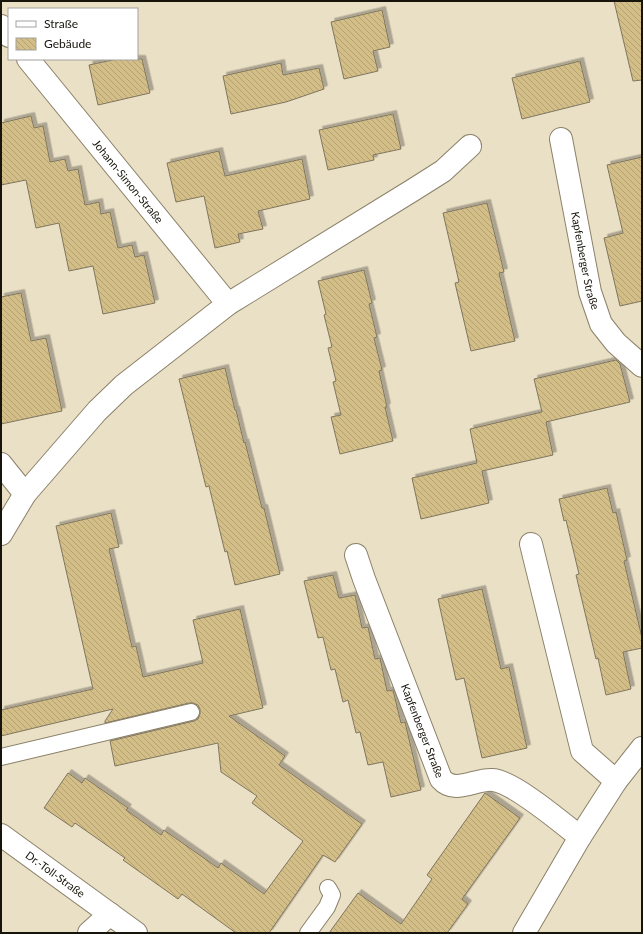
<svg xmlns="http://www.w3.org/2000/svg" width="643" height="934" viewBox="0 0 643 934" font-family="Lato,sans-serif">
	<defs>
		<pattern id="building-back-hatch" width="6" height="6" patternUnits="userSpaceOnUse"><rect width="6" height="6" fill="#d3be88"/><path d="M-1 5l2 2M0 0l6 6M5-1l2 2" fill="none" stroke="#b4a274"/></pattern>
		<filter id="shadow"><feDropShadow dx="3.5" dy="-3.5" stdDeviation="0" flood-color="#0004"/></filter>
	</defs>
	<rect width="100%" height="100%" fill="#eae0c6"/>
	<path fill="url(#building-back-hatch)" stroke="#7f765f" filter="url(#shadow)" d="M614 1H642V80L633 81Z
		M382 10 390 47 373 51 378 71 344 79 331 22Z
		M117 59H142L150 93 98 105 89 65Z
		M580 61 590 102 522 119 512 78Z
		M281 63 283 75 319 68 324 89 286 102 231 114 223 76Z
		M393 114 401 149 373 155 374 160 328 170 319 130Z
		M31 116 34 128 43 126 50 162 65 159 68 171 78 169 85 205 99 202 101 214 110 212 118 248 132 245 135 257 144 255 155 303 103 314 93 266 69 271 59 223 36 228 26 180 1 185V123Z
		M219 151 225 176 302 159 310 199 258 211 263 229 238 234 240 242 215 248 204 196 176 202 167 163Z
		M642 157V301L620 306 604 238 623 233 607 165Z
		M487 203 504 272 499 273 515 341 471 351 455 283 459 282 443 213Z
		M364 270 372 303 369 304 377 337 374 338 382 370 379 371 387 407H385L393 441 340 454 331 417 341 415 333 382 336 381 328 348 332 347 324 315 326 314 318 281Z
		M21 293 31 341 46 338 62 411 1 424V297Z
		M616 360 620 364 630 402 546 422 553 455 482 471 489 503 421 519 412 478 477 463 470 429 542 412 534 379Z
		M225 368 235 410H236L244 443 245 442 262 508H264L280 574 235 585 227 551 225 552 209 486 206 487 179 379Z
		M607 488 613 513 616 512 627 560 624 561 642 638V648L623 652 631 689 606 695 598 658 596 659 576 575 579 574 566 520 564 521 559 499Z
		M111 513 119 547 109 549 132 647 136 646 143 677 203 663 193 620 240 609 263 708 229 716 285 756 279 765 362 824 335 862 323 855 269 933H236L182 894 178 899 123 860 125 858 75 823 72 827 44 808 68 773 82 783 85 778 128 808 126 810 161 835 164 830 218 868 221 863 264 894 303 841 252 803 257 796 221 772 218 743 115 766 110 741 194 721 198 719 200 714V709L198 705 193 703H189L105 723V721L113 709 1 736V710L93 689 56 526Z
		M333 575 339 598 355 595 362 628 368 627 375 659 380 658 387 691 393 690 401 723 405 722 421 790 391 797 383 762 368 765 360 732 356 733 348 700 343 702 335 669 331 670 323 637 318 638 304 581Z
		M482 589 501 669 509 667 527 748 482 758 464 678 456 680 438 599Z
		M485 793 520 818 462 899 468 904 447 933H329L358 893 401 924 432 879 427 875Z"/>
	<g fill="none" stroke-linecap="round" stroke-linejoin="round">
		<defs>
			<path id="service" d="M1 757 191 712
				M308 933 327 907 332 895 328 888"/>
			<g id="minor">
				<path d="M1 26 9 36"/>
				<path id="s1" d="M28 59 228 304"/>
				<path id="s2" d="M561 139 590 292 601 324 616 343 642 366"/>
				<path d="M1 464 25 494"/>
				<path d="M1 534 25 494 97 411 124 385 228 304 413 190 443 171 470 146"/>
				<path d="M531 544 582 751 616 781"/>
				<path id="s3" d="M356 555 364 579 441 779C455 795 476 778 493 780 514 782 562 823 580 837"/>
				<path id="s4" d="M1 835 136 933"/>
				<path d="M89 933 110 914"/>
				<path d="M524 933 580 837 616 781 642 748"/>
			</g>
		</defs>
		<use href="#service" stroke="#8b8169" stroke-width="18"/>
		<use href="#minor" stroke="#8b8169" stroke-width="24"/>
		<use href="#service" stroke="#fff" stroke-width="16"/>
		<use href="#minor" stroke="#fff" stroke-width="22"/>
	</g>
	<g text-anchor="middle" stroke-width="3.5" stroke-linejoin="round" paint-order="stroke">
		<g font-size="11" fill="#17140b" stroke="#fff">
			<text dy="4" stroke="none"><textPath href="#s1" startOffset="158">Johann-Simon-Straße</textPath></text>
			<text dy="4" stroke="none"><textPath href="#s2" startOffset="124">Kapfenberger Straße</textPath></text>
			<text dy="4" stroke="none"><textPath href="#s3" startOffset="188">Kapfenberger Straße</textPath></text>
			<text dy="4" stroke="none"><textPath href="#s4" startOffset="67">Dr.-Toll-Straße</textPath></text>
		</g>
	</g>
	<rect width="643" height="934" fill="none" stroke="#17140b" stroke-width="4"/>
	<rect x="8" y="8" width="130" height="52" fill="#ffffff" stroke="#a2a19d"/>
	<rect x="16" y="21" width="20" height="6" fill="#ffffff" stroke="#a2a19d"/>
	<text x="44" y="28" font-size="12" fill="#17140b">Straße</text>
	<rect x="16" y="38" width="20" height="12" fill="url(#building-back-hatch)" stroke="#a2a19d"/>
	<text x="44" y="48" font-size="12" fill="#17140b">Gebäude</text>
</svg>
